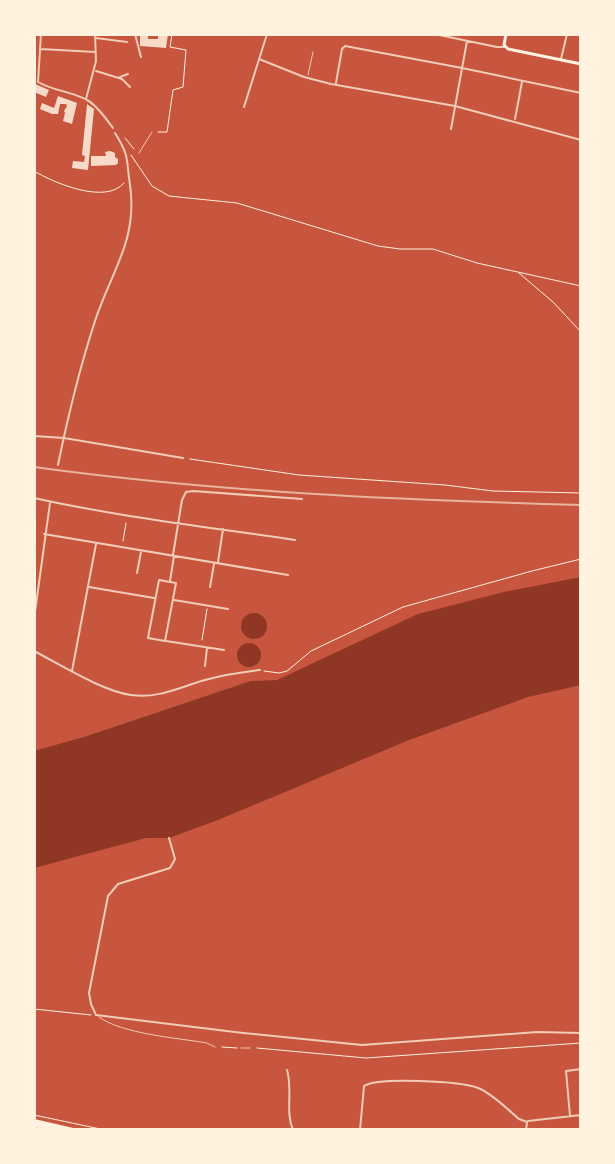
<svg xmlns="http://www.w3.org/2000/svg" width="615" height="1164" viewBox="0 0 615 1164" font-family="'Noto Sans',sans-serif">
	<rect width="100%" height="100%" fill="#c8553d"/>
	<path fill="#8f3625" d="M581 577V685L528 697 409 740 218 820 169 838H146L34 868V751L84 737 251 681 277 680 418 614 504 592Z
		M241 626a13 13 0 1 1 26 0a13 13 0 1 1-26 0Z
		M237 655a12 12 0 1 1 24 0a12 12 0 1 1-24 0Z"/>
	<path fill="#f7dbc8" d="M158 34H168L166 48 140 46V35L148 36V39H158Z
		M35 84 49 90 46 97 34 92Z
		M58 96 77 103 72 124 63 121 65 113 64 111 67 106 66 104H60L58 114H52L40 109 42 103 54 108Z
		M87 104 94 109 88 170 72 168 73 161 84 162 85 156 82 155Z
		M110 151 115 153V157L118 159V163L116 165 91 166V156H106L105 152Z"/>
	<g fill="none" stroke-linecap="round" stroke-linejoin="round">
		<path stroke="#fff3e0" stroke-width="1" d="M158 132H167L173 90 183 87 186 50 170 47 172 34
			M125 138 134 149
			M131 155 152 186 169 196 237 203 378 246 400 249H433L477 263 581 286
			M34 171C54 183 106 205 124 183
			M519 273 553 302 581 332
			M190 459 299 475 445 485 493 491 581 493
			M123 541 126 523
			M202 640 207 609
			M264 671 279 673 287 671 311 651 403 607 532 571 581 559
			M34 1009 91 1015
			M222 1047 237 1048
			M257 1048 366 1058 581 1043
			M34 1115 105 1130"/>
		<path stroke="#f1ccb7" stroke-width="1" d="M308 75 313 52
			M139 153 152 132
			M99 1017C122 1034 178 1038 207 1043L215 1047
			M241 1048H250"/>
		<path stroke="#f1ccb7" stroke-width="2" d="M135 34 141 57"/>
		<path stroke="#f1ccb7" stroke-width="2" d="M41 34 38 82C53 91 71 91 87 100 97 105 106 119 113 128
			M434 34 497 47H504
			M96 38 127 42
			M41 49 95 52
			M259 59 304 77 331 84 455 106 581 140
			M561 59 567 34
			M96 71 122 79 130 87
			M120 77 128 74
			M336 83 342 49 345 46 462 68 581 93
			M86 99 96 61 95 34
			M244 107 267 34
			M515 119 522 82
			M451 129 467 41
			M34 436 64 438 183 458
			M58 465C68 416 80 367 95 321 111 272 138 240 130 185 126 159 130 157 115 133
			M34 498C120 517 208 527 295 540
			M44 534 288 575
			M173 555 182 500 186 492 193 491 302 499
			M218 562 223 529
			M137 573 141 552
			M159 580 176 583 165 641 148 638Z
			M170 581 174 556
			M89 587 154 598
			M210 587 214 564
			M174 600 228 609
			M34 619 50 503
			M166 641 224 650
			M34 651C61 665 102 691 131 695 158 699 180 687 205 680 223 675 242 672 260 670
			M205 666 207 648
			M72 671 96 544
			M169 838 175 859 170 868 118 884 108 896 89 993 91 1004 96 1015 243 1033 362 1045 537 1032 581 1033
			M287 1070C293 1090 285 1112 293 1130
			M570 1116 566 1071 581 1069
			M528 1121 581 1115
			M360 1130 364 1086C378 1077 461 1081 478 1088 493 1094 507 1109 519 1119L527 1122
			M526 1130 527 1123"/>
		<path stroke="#fff3e0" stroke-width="3" d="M506 34 504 45 508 49 581 64"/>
		<path stroke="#fff3e0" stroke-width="4" d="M34 1121 73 1130
			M34 1125 55 1130"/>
		<path stroke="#e9b49f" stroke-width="2" d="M34 467C216 492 398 500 581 505"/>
	</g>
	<rect width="615" height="1164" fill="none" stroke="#fff3e0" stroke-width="72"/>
</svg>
